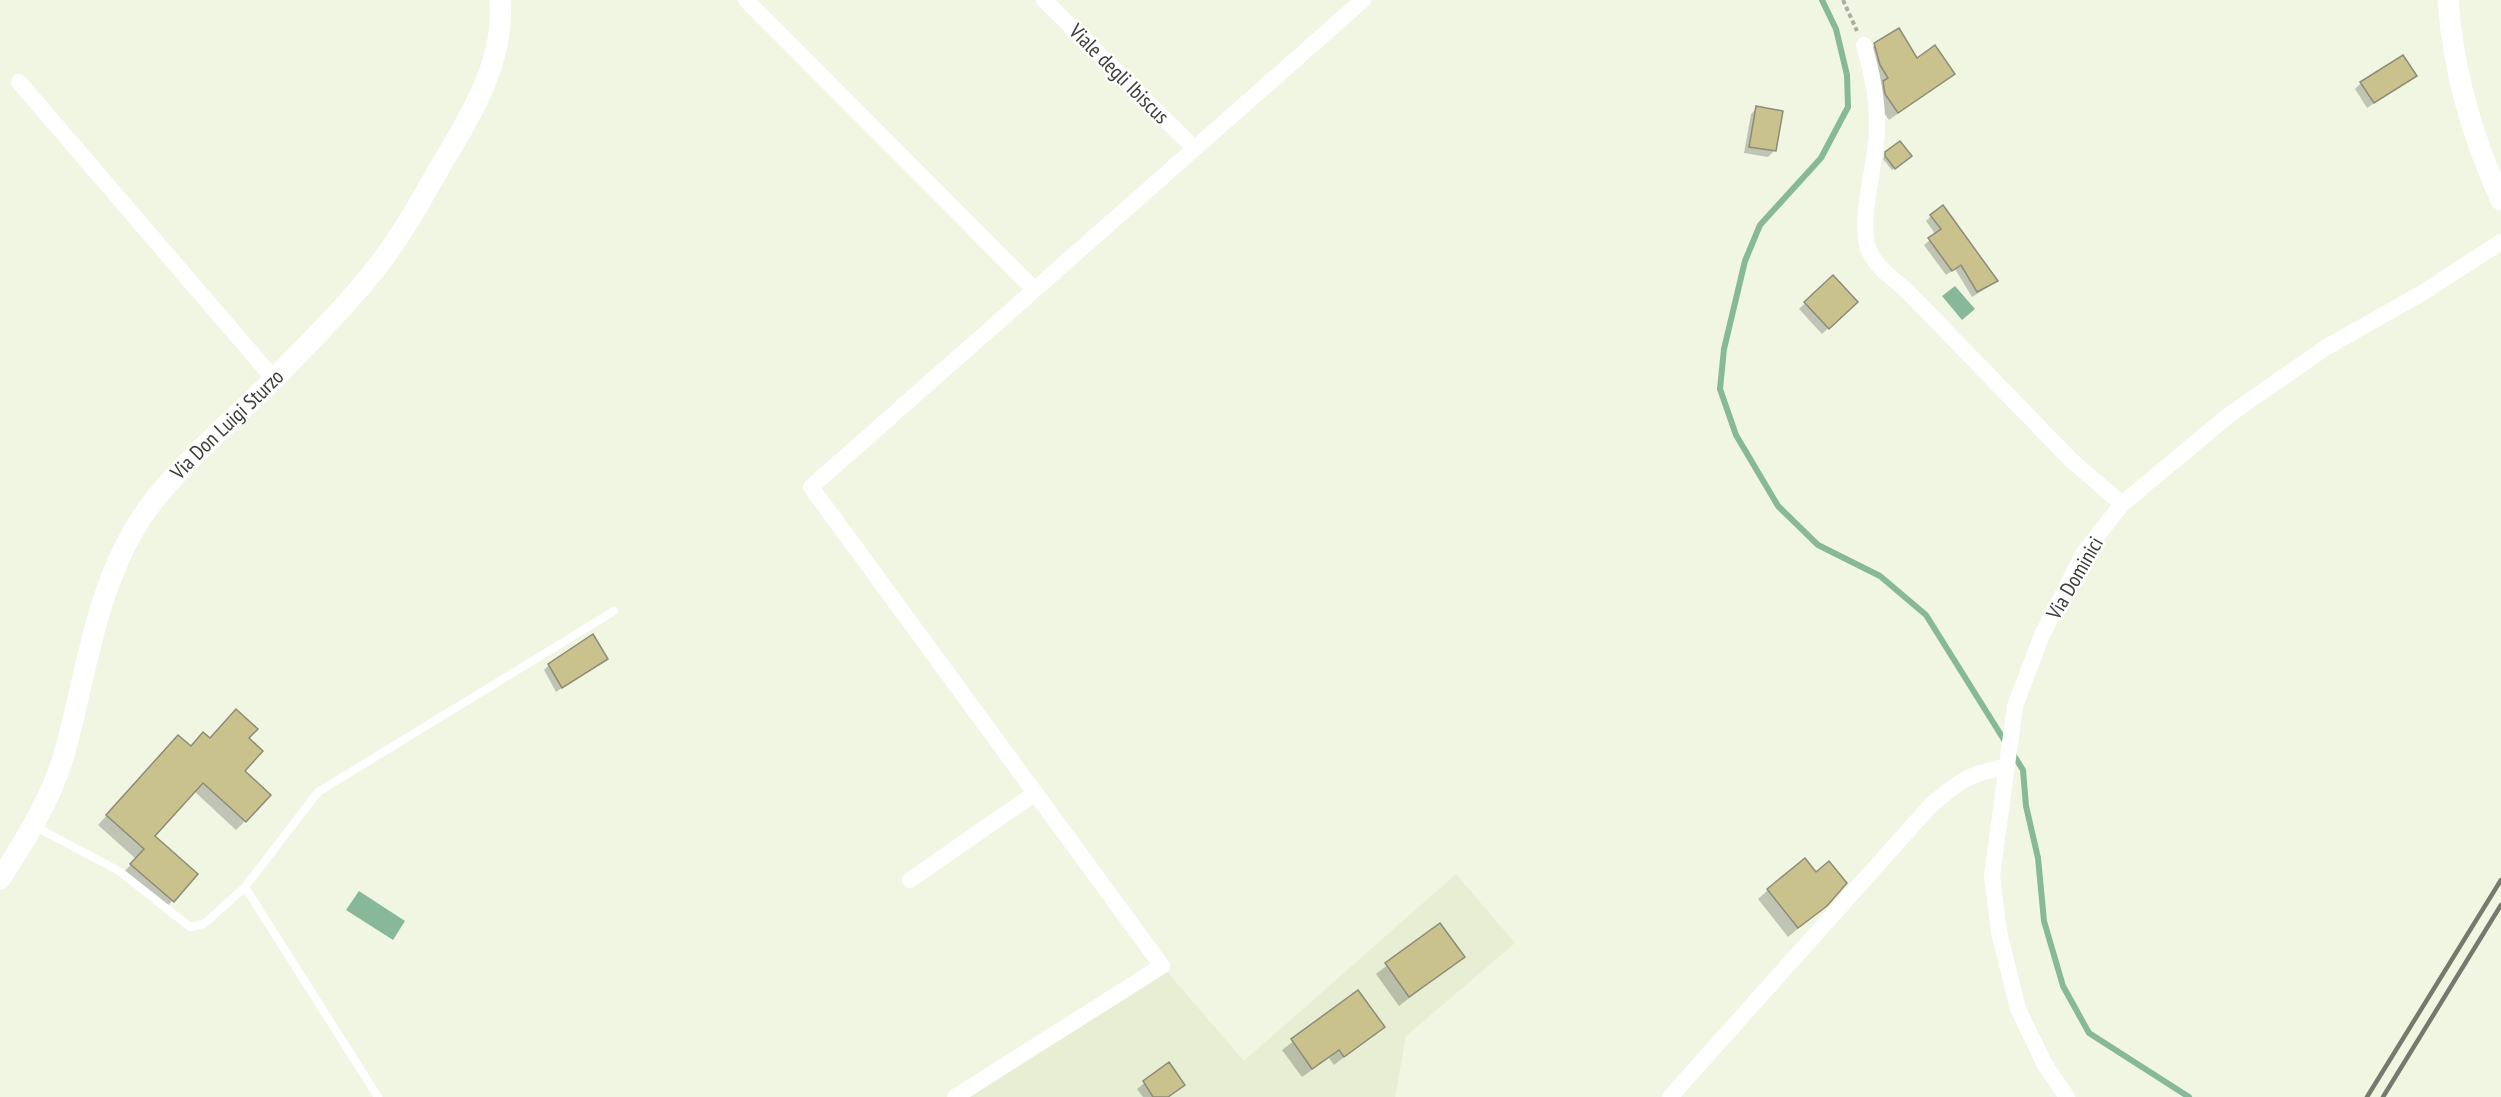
<svg xmlns="http://www.w3.org/2000/svg" width="2501" height="1097" viewBox="0 0 2501 1097" font-family="'PT Sans Narrow',sans-serif">
	<rect width="100%" height="100%" fill="#f1f6e3"/>
	<path fill="#e7eed3" d="M1456 874 1515 943 1406 1036 1395 1097H956L1162 966 1244 1061Z"/>
	<path fill="#87b998" d="M1955 286 1975 309 1962 320 1942 296Z
		M359 891 405 921 393 940 346 910Z"/>
	<path fill="#0003" d="M1875 45 1917 60 1953 74 1889 120 1877 103 1866 54Z
		M2415 76 2367 108 2355 89 2361 83Z
		M1757 108 1774 151 1768 157 1744 153 1751 114Z
		M1886 153 1907 159 1892 170 1883 159Z
		M1931 216 1996 280 1990 286 1972 297 1955 269 1946 275 1924 245 1936 235 1926 221Z
		M1832 277 1856 302 1822 334 1799 309Z
		M606 658 556 692 544 670 549 665Z
		M247 739 243 771 245 821 236 830 194 791 153 837 196 874 164 910 122 874 136 859 98 825 169 746 190 747 209 740Z
		M1768 890 1826 905 1788 937 1758 899Z
		M1439 925 1463 957 1399 1006 1376 974Z
		M1358 992 1383 1027 1334 1065 1329 1058 1302 1077 1282 1050Z
		M1168 1064V1097H1143L1137 1089Z"/>
	<g fill="none" stroke-linecap="round" stroke-linejoin="round">
		<path stroke="#87b998" stroke-width="6" d="M1822 0 1836 29 1847 75 1848 107 1821 158 1760 225 1745 261 1724 349 1720 389 1736 435 1778 506 1818 545 1880 576 1926 615 2006 743
			M2013 754 2023 770 2026 806 2038 858 2044 921 2063 986 2089 1033 2189 1097"/>
	</g>
	<path fill="#c9c28c" stroke="#8d8b79" stroke-width="1.5" d="M1899 28 1917 58 1935 45 1955 74 1898 113 1885 94 1883 81 1888 78 1880 65 1874 43Z
		M2403 55 2417 76 2374 103 2360 82Z
		M1756 106 1783 111 1776 151 1749 147Z
		M1900 141 1912 156 1895 169 1885 156V152Z
		M1943 205 1998 281 1977 292 1961 265 1952 271 1928 238 1941 229 1930 215Z
		M1833 275 1858 302 1829 329 1804 302Z
		M593 634 608 659 562 688 548 664Z
		M236 709 258 729 249 738 263 751 245 771 271 795 246 822 203 783 155 836 198 874 174 902 130 864 144 849 106 815 178 735 191 746 203 732 210 738Z
		M1805 858 1816 872 1829 861 1847 883 1827 906 1798 928 1767 889Z
		M1440 923 1465 957 1409 997 1385 963Z
		M1358 990 1385 1027 1344 1057 1339 1050 1312 1069 1291 1039Z
		M1169 1062 1185 1085 1168 1097H1153L1143 1081Z"/>
	<g fill="none" stroke-linecap="round" stroke-linejoin="round">
		<path stroke="#abaea0" stroke-width="4" stroke-dasharray="4.5 3" stroke-linecap="butt" d="M1843 0 1857 31"/>
		<path stroke="#fff" stroke-width="8" d="M34 826 119 871 190 927 204 924 245 887 318 792 614 611
			M245 887 378 1097"/>
		<path stroke="#fff" stroke-width="16" d="M746 0 1034 289
			M1044 0 1194 148
			M1864 45C1872 72 1878 102 1877 131 1876 164 1860 213 1867 245 1872 264 1892 278 1906 290L2072 461 2122 504
			M19 82 274 379
			M910 880 1034 794
			M955 1097 1162 966 811 487 1363 0
			M1670 1097 1931 805C1960 781 1969 773 2007 767
			M2067 1097 2045 1065 2018 1009 1999 932 1992 876 2015 706 2042 635 2083 554 2122 504 2229 415 2325 348 2422 293 2501 242"/>
		<g stroke="#fff" stroke-width="21">
			<path d="M2448 0C2453 68 2472 137 2501 200"/>
			<path id="s1" d="M0 879C25 841 51 799 64 755 86 677 94 594 138 523 168 474 231 422 273 380 305 347 340 313 369 277 400 240 423 196 447 155 475 109 505 56 500 0"/>
		</g>
		<path stroke="#76796e" stroke-width="4.5" d="M2367 1097 2501 880
			M2383 1097 2501 905"/>
	</g>
	<g text-anchor="middle" stroke-width="5" stroke-linejoin="round" paint-order="stroke">
		<g font-size="21" fill="#3b3d36" stroke="#fff">
			<text transform="translate(1119 74) rotate(45)" y="7">Viale degli Ibiscus</text>
			<text dy="7" stroke="none"><textPath href="#s1" startOffset="518">Via Don Luigi Sturzo</textPath></text>
			<text transform="translate(2075 578) rotate(-60)" y="7">Via Dominici</text>
		</g>
	</g>
</svg>
